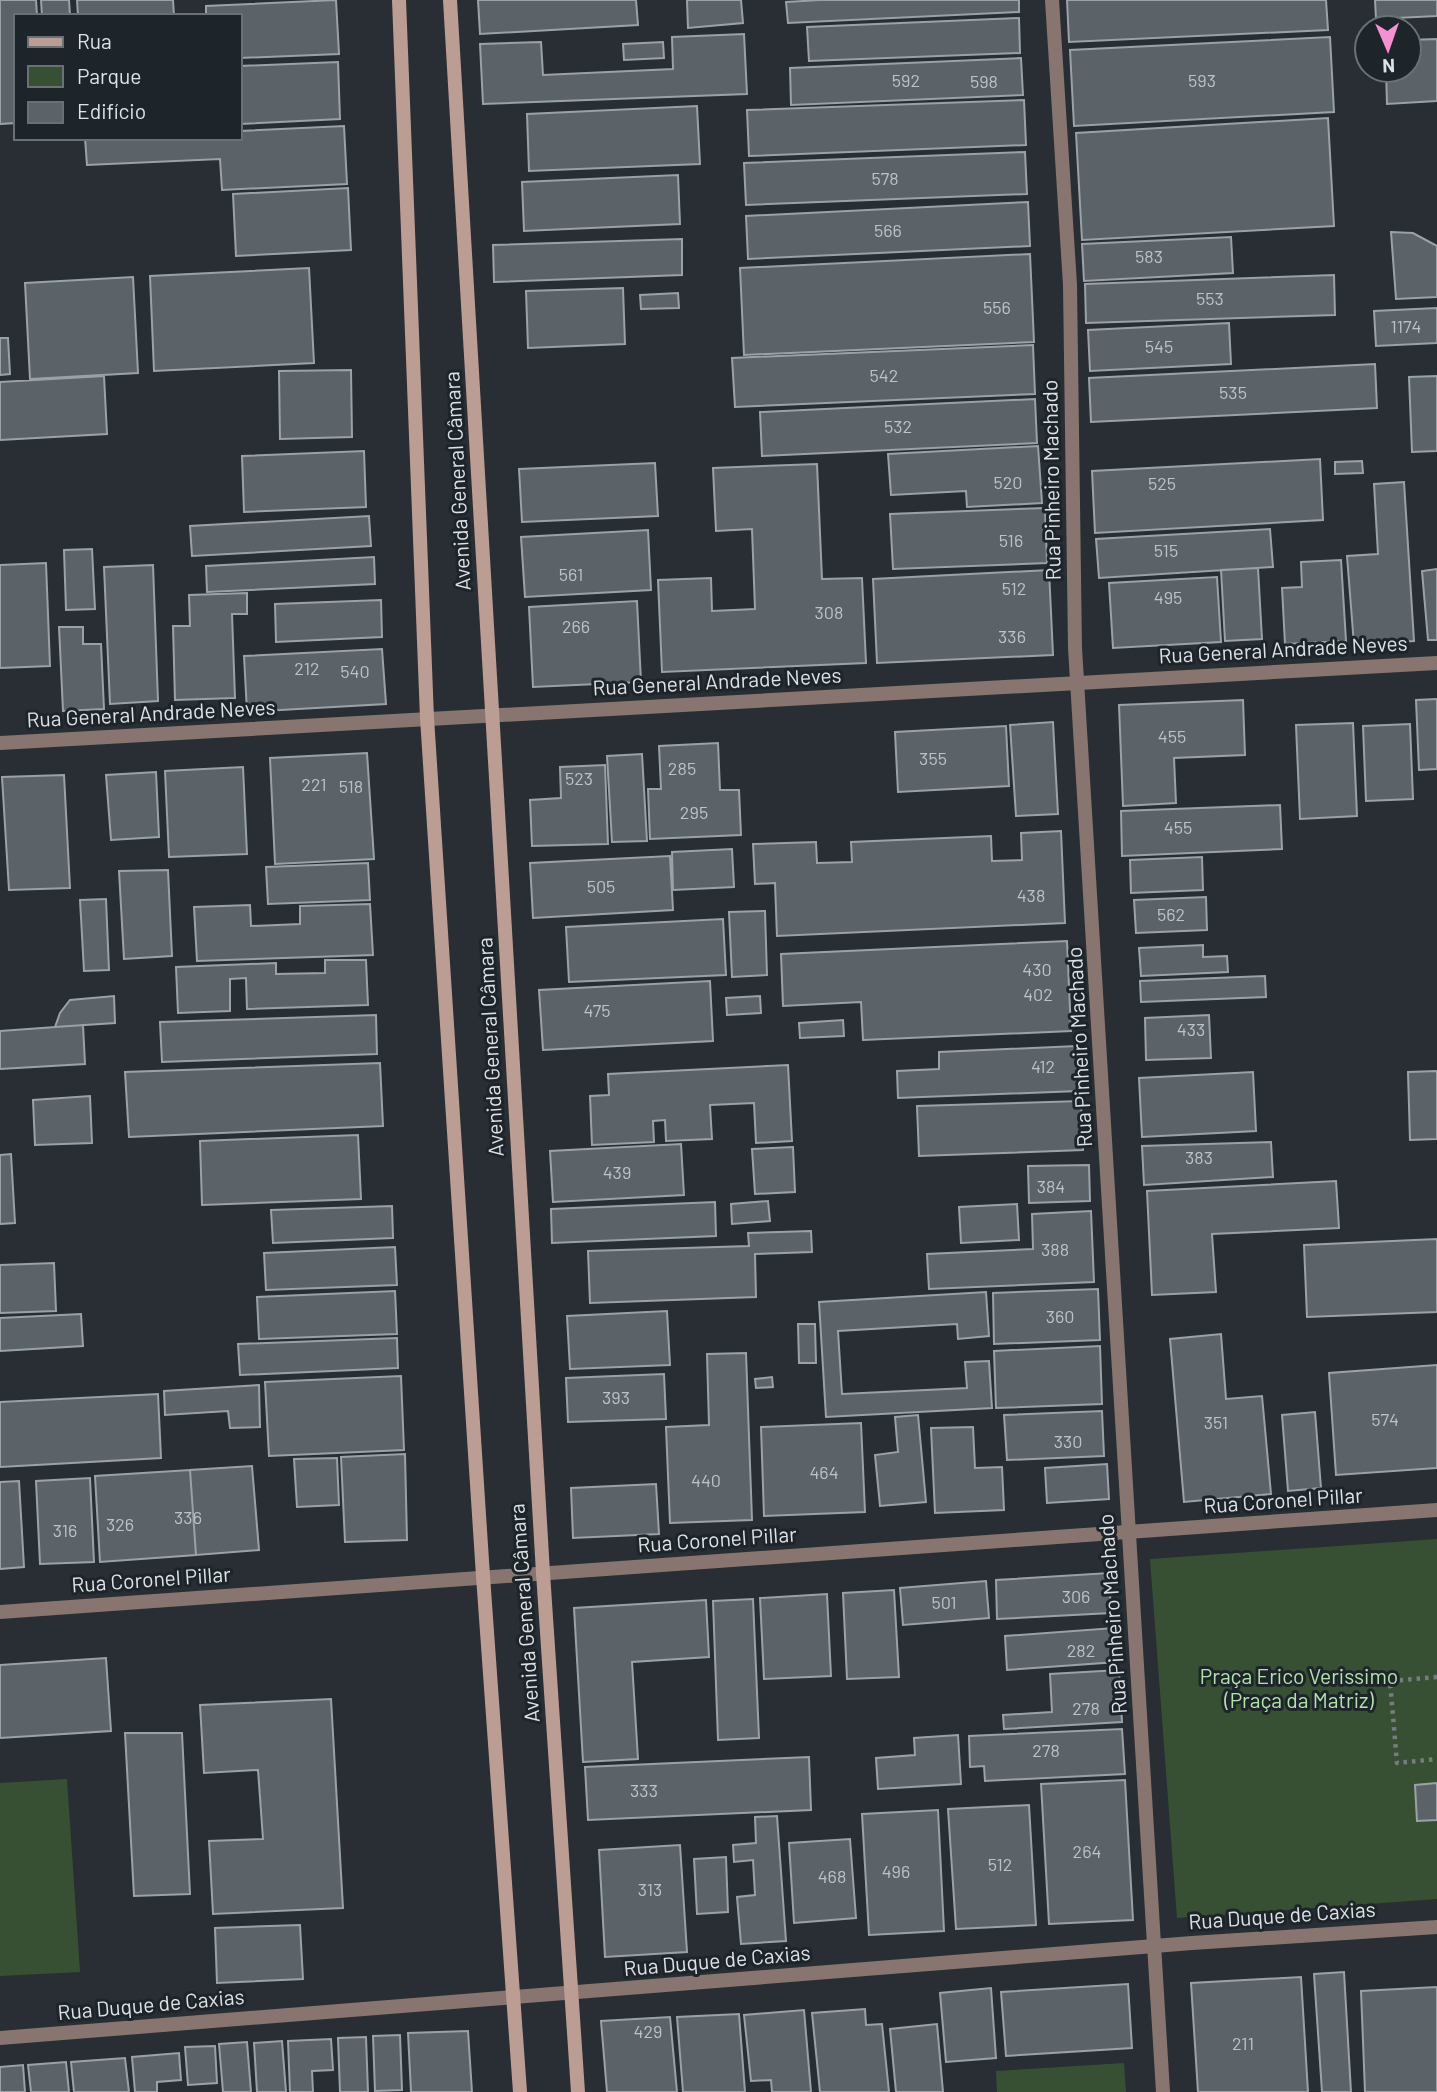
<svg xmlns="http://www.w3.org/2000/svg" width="1437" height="2092" viewBox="0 0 1437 2092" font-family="Barlow,sans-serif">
	<rect width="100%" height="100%" fill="#282e34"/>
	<path fill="#375034" d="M1437 1539V1899L1177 1918 1150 1559Z
		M67 1779 80 1972 0 1976V1783Z
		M1124 2063 1126 2092H997L996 2071Z"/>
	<path fill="#5b6369" stroke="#9aa2a8" stroke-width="2" d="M0 0H36L37 16H16V123L0 124Z
		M41 0H69L70 16H42Z
		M77 0H173L174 16H78Z
		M336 0 339 54 240 58V16H206V6Z
		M478 0H636L638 25 480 34Z
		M687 0H741L743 23 688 28Z
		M820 0H1019V12L788 23 786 2Z
		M1067 0H1326L1328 30 1069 42Z
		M1375 0H1437V16L1376 19Z
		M1019 18 1020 53 809 61 807 27Z
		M744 34 747 94 483 104 480 44 541 42 543 75 673 69 672 37Z
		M1330 37 1334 112 1074 126 1070 50Z
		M1437 39V101L1387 104 1386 70H1409V40Z
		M663 42 664 58 624 60 623 44Z
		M1021 58 1023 95 791 105 790 68Z
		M338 62 340 119 240 124V66Z
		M1024 100 1026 145 749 156 747 110Z
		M697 106 700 164 529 171 527 114Z
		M1328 118 1334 226 1082 240 1076 133Z
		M344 126 347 184 222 190 220 159 87 165 85 138H240V131Z
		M1025 152 1027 194 746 205 744 163Z
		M678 175 680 224 524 231 522 182Z
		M348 188 351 250 236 256 233 194Z
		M1028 202 1030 246 748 259 746 216Z
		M1391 232 1413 233 1437 246V297L1396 299Z
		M1231 237 1233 273 1084 281 1082 244Z
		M682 239V275L494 282 493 245Z
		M1030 254 1034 342 744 355 740 268Z
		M309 268 314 363 154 371 150 276Z
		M1334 275 1335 315 1086 323 1085 284Z
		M133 277 138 373 30 379 25 283Z
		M623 288 625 344 528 348 526 291Z
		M678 293 679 308 641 309 640 295Z
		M1437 308V343L1376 346 1374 311Z
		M1229 323 1231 364 1090 371 1088 330Z
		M0 338H8L10 374 0 375Z
		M1033 345 1035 394 735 407 732 358Z
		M1375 364 1377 408 1091 422 1089 378Z
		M351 370 352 437 280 439 279 371Z
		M104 376 107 434 0 440V382Z
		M1437 376V451L1412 452 1409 377Z
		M1035 399 1037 443 762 456 760 412Z
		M1038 446 1042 503 967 507 966 491 891 495 888 454Z
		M364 451 366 507 244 512 242 456Z
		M1320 459 1323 520 1095 533 1092 471Z
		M1362 461 1363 473 1335 474V462Z
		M655 463 658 516 522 522 519 469Z
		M817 464 822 579 862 578 866 663 662 672 658 580 711 578 712 611 755 609 752 529 716 531 713 468Z
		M1404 482 1414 641 1354 645 1347 556 1378 554 1374 484Z
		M1045 508 1047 563 893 569 890 514Z
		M369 516 371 546 192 556 190 526Z
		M1270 529 1273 567 1099 578 1096 539Z
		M648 530 651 590 525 597 521 537Z
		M92 549 95 609 66 610 64 550Z
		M374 557 375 584 207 592 206 566Z
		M1341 560 1346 641 1285 644 1282 588 1302 587 1301 562Z
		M46 563 50 666 0 668V565Z
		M153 565 158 701 110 704 104 567Z
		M1258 568 1262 639 1225 641 1221 570Z
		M1437 569V640H1428L1422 571Z
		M1049 570 1053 655 877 663 873 579Z
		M1217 577 1221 642 1113 648 1109 583Z
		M247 593V614H232L235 698 175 700 173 626H190L189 595Z
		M381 600 382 637 276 642 275 604Z
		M637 601 641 682 533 687 529 607Z
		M59 627H83V644H101L104 709 63 711Z
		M382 649 386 704 247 712 244 656Z
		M1437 699V769L1419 770 1416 700Z
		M1243 700 1245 755 1174 758 1176 803 1123 806 1119 705Z
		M1053 722 1058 814 1016 816 1010 725Z
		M1353 723 1357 816 1300 819 1296 725Z
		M1410 724 1413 799 1366 801 1363 726Z
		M1006 726 1009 786 898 792 895 732Z
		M718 743 720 790H739L741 835 650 839 648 789H661L659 746Z
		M367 753 374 859 275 864 270 758Z
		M642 754 647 841 612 842 607 756Z
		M605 765 608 844 532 846 530 800 561 798 560 767Z
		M243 767 247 854 169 857 165 771Z
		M156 772 159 837 111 840 106 775Z
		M64 775 70 888 9 890 2 777Z
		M1280 805 1282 849 1122 856 1121 811Z
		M1061 831 1065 923 777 936 775 883 755 884 753 844 816 842 817 863 852 862 851 842 991 836 992 861 1022 860 1021 833Z
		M732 849 734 887 673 890 672 852Z
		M670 856 673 910 533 918 530 863Z
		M1202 857 1203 890 1131 893 1130 860Z
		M368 863 370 900 268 904 266 867Z
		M168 870 172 956 124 959 119 871Z
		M1206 897 1207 930 1136 933 1134 900Z
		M106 899 109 970 84 971 80 900Z
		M370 904 373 955 197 961 194 907 250 905 251 926 300 924V906Z
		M765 911 767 975 732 977 729 912Z
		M723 919 726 975 569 982 566 927Z
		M1067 941 1071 1031 863 1040 861 1002 783 1006 781 954Z
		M1203 945V957L1227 956 1228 972 1141 976 1139 948Z
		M325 960H366L368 1005 247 1009 246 978 230 979V1011L178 1013 176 967 276 963V974L325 973Z
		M1265 976 1266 997 1141 1002 1140 981Z
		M710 981 713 1041 543 1050 539 990Z
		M114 996 115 1023 55 1027 60 1013 70 1000Z
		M760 996 761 1013 727 1015 726 998Z
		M376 1015 377 1054 162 1062 160 1022Z
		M1209 1015 1211 1058 1146 1060 1145 1018Z
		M843 1020 844 1036 800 1038 799 1023Z
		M83 1025 85 1064 0 1069V1031Z
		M1076 1046 1078 1091 898 1098 897 1071 939 1069V1052Z
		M380 1063 383 1126 129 1137 125 1072Z
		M788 1065 792 1141 756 1143 754 1103 710 1105 712 1139 666 1141 665 1120 653 1121 654 1142 592 1145 590 1096 609 1095 608 1074Z
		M1437 1071V1139L1410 1140 1408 1072Z
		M1253 1072 1256 1131 1142 1137 1139 1078Z
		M90 1096 92 1143 35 1145 33 1100Z
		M1081 1101 1083 1150 919 1156 917 1106Z
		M358 1135 361 1199 202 1205 200 1141Z
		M1271 1142 1273 1177 1144 1185 1142 1146Z
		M681 1144 684 1195 553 1202 550 1151Z
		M793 1147 795 1192 755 1194 752 1149Z
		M11 1154 15 1223 0 1224V1155Z
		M1089 1165 1090 1201 1029 1203 1028 1166Z
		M1336 1181 1339 1228 1212 1234 1216 1292 1152 1295 1147 1191Z
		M768 1201 770 1221 732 1224 731 1204Z
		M715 1202 716 1236 552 1243 551 1209Z
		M1017 1204 1019 1240 961 1243 959 1207Z
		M392 1206 393 1238 273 1243 271 1210Z
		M1091 1211 1094 1282 929 1289 927 1254 1033 1249 1032 1214Z
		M811 1231 812 1252 755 1254 756 1297 590 1303 588 1251 749 1246 748 1233Z
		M1437 1239V1312L1307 1317 1304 1245Z
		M395 1247 397 1285 266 1290 264 1253Z
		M54 1263 56 1311 0 1313V1265Z
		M1098 1289 1100 1340 994 1344 993 1293Z
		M395 1291 397 1334 259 1339 257 1297Z
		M986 1292 989 1336 958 1339 957 1324 838 1331 842 1394 967 1388 965 1362 989 1361 992 1408 826 1417 819 1302Z
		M667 1311 670 1365 570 1369 567 1316Z
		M81 1314 83 1346 0 1351V1318Z
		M798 1324H815L816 1363H799Z
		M1221 1334 1226 1399 1262 1396 1271 1494 1184 1502 1170 1339Z
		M397 1338 398 1368 240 1375 238 1344Z
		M1100 1346 1102 1404 996 1408 994 1351Z
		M746 1353 752 1520 670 1523 666 1427 709 1425 707 1354Z
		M1437 1365V1468L1336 1475 1329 1373Z
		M664 1374 666 1419 568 1422 566 1378Z
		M401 1376 404 1450 269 1456 265 1382Z
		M772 1377 773 1387 756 1388 755 1379Z
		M259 1385 260 1427 230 1428 228 1411 165 1415 164 1391Z
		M158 1394 161 1458 0 1467V1402Z
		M1102 1411 1104 1456 1007 1460 1004 1415Z
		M1315 1412 1321 1488 1288 1491 1282 1415Z
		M918 1415 926 1502 880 1506 875 1455 898 1452 895 1417Z
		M861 1423 865 1512 764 1516 761 1427Z
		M973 1427 975 1468 1002 1467 1004 1510 935 1513 931 1428Z
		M405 1454 407 1540 345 1542 341 1457Z
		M337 1458 339 1505 297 1507 294 1459Z
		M1107 1464 1109 1499 1047 1503 1045 1468Z
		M252 1466 259 1550 196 1555 190 1470Z
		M190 1470 196 1555 100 1562 95 1476Z
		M90 1478 94 1562 40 1564 36 1481Z
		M19 1481 24 1567 0 1569V1482Z
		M656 1484 659 1534 573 1538 571 1488Z
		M1109 1573 1111 1613 997 1619 996 1580Z
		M986 1581 989 1618 903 1625 900 1588Z
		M894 1590 899 1677 847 1679 843 1593Z
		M827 1594 831 1676 764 1679 760 1598Z
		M753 1599 759 1738 718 1740 713 1601Z
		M706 1600 709 1657 632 1662 638 1759 583 1762 574 1608Z
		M1114 1628 1117 1662 1007 1670 1005 1636Z
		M106 1658 111 1731 0 1738V1665Z
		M1119 1670 1122 1722 1004 1729 1003 1715 1052 1712 1050 1674Z
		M331 1699 343 1908 213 1914 209 1841 263 1839 258 1770 204 1773 200 1705Z
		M1122 1729 1125 1774 985 1781 984 1766 970 1767 969 1736Z
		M125 1733H182L190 1894 134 1896Z
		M958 1735 961 1784 878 1789 876 1758 915 1755 914 1738Z
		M809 1757 811 1810 588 1820 585 1767Z
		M1125 1780 1133 1920 1049 1924 1041 1784Z
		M1437 1783V1820L1417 1821 1415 1785Z
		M1029 1805 1036 1925 956 1929 948 1809Z
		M938 1810 944 1931 869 1935 862 1814Z
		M777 1816 786 1941 741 1944 737 1897 755 1895 753 1860 734 1862 733 1845 756 1843 755 1817Z
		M850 1839 856 1918 794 1923 789 1843Z
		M680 1845 687 1952 605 1957 599 1850Z
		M726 1857 728 1912 697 1914 694 1859Z
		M300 1925 303 1979 217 1983 215 1928Z
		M1344 1972 1351 2092H1322L1314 1974Z
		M1301 1977 1308 2092H1198L1191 1983Z
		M1128 1984 1132 2048 1006 2056 1001 1992Z
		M1437 1987V2092H1365L1361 1991Z
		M991 1988 996 2058 946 2062 940 1993Z
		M865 2009 866 2025 882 2024 889 2092H820L812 2013Z
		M804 2010 811 2092H772L771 2080 751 2081 744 2015Z
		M739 2014 745 2092H683L677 2017Z
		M670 2017 677 2092H607L601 2021Z
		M937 2024 943 2092H896L890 2029Z
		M468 2031 472 2092H411L408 2033Z
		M400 2035 402 2090 375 2091 373 2036Z
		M366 2037 368 2092H340L338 2038Z
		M331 2039 333 2070 312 2071 313 2092H290L288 2041Z
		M282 2041 286 2092H257L254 2043Z
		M247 2042 251 2092H223L219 2044Z
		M215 2046 217 2083 188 2085 185 2047Z
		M179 2053 181 2080 157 2082V2092H135L132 2057Z
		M125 2058 129 2092H74L71 2062Z
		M66 2062 69 2092H31L28 2065Z
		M23 2065 25 2092H0V2067Z"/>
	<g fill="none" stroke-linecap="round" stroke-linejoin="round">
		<path stroke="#777c81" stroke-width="4.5" stroke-dasharray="3.5 5" stroke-linecap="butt" d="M1437 1677 1390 1681 1397 1763 1437 1759"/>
		<path stroke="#88756f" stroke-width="14" d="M1052 0 1070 285 1075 648 1163 2092"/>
		<path stroke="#88756f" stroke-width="14" d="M0 743 1437 663
			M0 1612 1437 1510
			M0 2038 1192 1943 1437 1927"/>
		<path stroke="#bc9d94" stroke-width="14" d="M399 0 427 718 483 1576 520 2092
			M450 0 543 1573 578 2092"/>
	</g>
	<g text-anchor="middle" stroke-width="6" stroke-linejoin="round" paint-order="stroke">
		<g font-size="18" fill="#bcc2c6">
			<text x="906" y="87">592</text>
			<text x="1202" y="87">593</text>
			<text x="984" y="88">598</text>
			<text x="885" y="185">578</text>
			<text x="888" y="237">566</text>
			<text x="1149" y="263">583</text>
			<text x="1210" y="305">553</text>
			<text x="997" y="314">556</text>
			<text x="1406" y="333">1174</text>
			<text x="1159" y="353">545</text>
			<text x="884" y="382">542</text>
			<text x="1233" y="399">535</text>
			<text x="898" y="433">532</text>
			<text x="1008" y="489">520</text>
			<text x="1162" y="490">525</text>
			<text x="1011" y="547">516</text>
			<text x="1166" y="557">515</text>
			<text x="571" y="581">561</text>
			<text x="1014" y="595">512</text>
			<text x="1168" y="604">495</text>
			<text x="829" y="619">308</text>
			<text x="576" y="633">266</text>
			<text x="1012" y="643">336</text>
			<text x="307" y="675">212</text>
			<text x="355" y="678">540</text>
			<text x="1172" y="743">455</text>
			<text x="933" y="765">355</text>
			<text x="682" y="775">285</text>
			<text x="579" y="785">523</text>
			<text x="314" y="791">221</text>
			<text x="351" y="793">518</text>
			<text x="694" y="819">295</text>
			<text x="1178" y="834">455</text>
			<text x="601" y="893">505</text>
			<text x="1031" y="902">438</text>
			<text x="1171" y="921">562</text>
			<text x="1037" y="976">430</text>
			<text x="1038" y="1001">402</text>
			<text x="597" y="1017">475</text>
			<text x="1191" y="1036">433</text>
			<text x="1043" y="1073">412</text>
			<text x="1199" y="1164">383</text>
			<text x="617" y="1179">439</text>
			<text x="1051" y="1193">384</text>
			<text x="1055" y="1256">388</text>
			<text x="1060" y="1323">360</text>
			<text x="616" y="1404">393</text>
			<text x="1385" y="1426">574</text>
			<text x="1216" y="1429">351</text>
			<text x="1068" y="1448">330</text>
			<text x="824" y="1479">464</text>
			<text x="706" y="1487">440</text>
			<text x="188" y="1524">336</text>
			<text x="120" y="1531">326</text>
			<text x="65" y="1537">316</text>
			<text x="1076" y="1603">306</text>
			<text x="944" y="1609">501</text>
			<text x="1081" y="1657">282</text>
			<text x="1086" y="1715">278</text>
			<text x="1046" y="1757">278</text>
			<text x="644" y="1797">333</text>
			<text x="1087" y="1858">264</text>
			<text x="1000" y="1871">512</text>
			<text x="896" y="1878">496</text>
			<text x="832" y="1883">468</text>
			<text x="650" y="1896">313</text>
			<text x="648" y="2038">429</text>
			<text x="1243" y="2050">211</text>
		</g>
		<g font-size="21" fill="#dde2e5" stroke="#1e252a">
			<text transform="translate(1052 480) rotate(-91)" y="7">Rua Pinheiro Machado</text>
			<text transform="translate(458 481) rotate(-93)" y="7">Avenida General Câmara</text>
			<text transform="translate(1283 650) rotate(-3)" y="7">Rua General Andrade Neves</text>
			<text transform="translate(717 682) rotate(-3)" y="7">Rua General Andrade Neves</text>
			<text transform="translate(151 714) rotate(-3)" y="7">Rua General Andrade Neves</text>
			<text transform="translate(491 1047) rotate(-93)" y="7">Avenida General Câmara</text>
			<text transform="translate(1080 1047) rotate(-93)" y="7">Rua Pinheiro Machado</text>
			<text transform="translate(1283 1501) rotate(-4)" y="7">Rua Coronel Pillar</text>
			<text transform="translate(717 1540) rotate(-4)" y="7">Rua Coronel Pillar</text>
			<text transform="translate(151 1580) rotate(-4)" y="7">Rua Coronel Pillar</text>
			<text transform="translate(525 1613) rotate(-94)" y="7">Avenida General Câmara</text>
			<text transform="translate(1113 1614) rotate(-94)" y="7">Rua Pinheiro Machado</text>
			<text transform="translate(1282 1916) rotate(-4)" y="7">Rua Duque de Caxias</text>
			<text transform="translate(717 1961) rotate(-5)" y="7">Rua Duque de Caxias</text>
			<text transform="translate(151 2005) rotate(-5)" y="7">Rua Duque de Caxias</text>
		</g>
		<g font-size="21" fill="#b3e3ad" stroke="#1e252a">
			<text x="1299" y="1684">Praça Erico Verissimo<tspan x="1299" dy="24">(Praça da Matriz)</tspan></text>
		</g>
	</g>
	<rect x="14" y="14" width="228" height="126" fill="#1e252a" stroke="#6a7175" stroke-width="2"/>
	<rect x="28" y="37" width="35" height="10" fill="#bc9d94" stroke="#6a7175" stroke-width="2"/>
	<text x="77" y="49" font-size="21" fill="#dde2e5">Rua</text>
	<rect x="28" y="66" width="35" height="21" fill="#375034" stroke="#6a7175" stroke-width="2"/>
	<text x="77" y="84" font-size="21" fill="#dde2e5">Parque</text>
	<rect x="28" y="102" width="35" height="21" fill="#5b6369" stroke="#6a7175" stroke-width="2"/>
	<text x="77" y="119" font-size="21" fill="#dde2e5">Edifício</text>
	<g transform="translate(1388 49) rotate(178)"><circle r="33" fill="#1e252a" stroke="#6a7175" stroke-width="2"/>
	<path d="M0-5L12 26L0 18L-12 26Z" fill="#f491d3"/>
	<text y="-10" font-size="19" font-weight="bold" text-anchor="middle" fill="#dde2e5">N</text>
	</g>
</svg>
